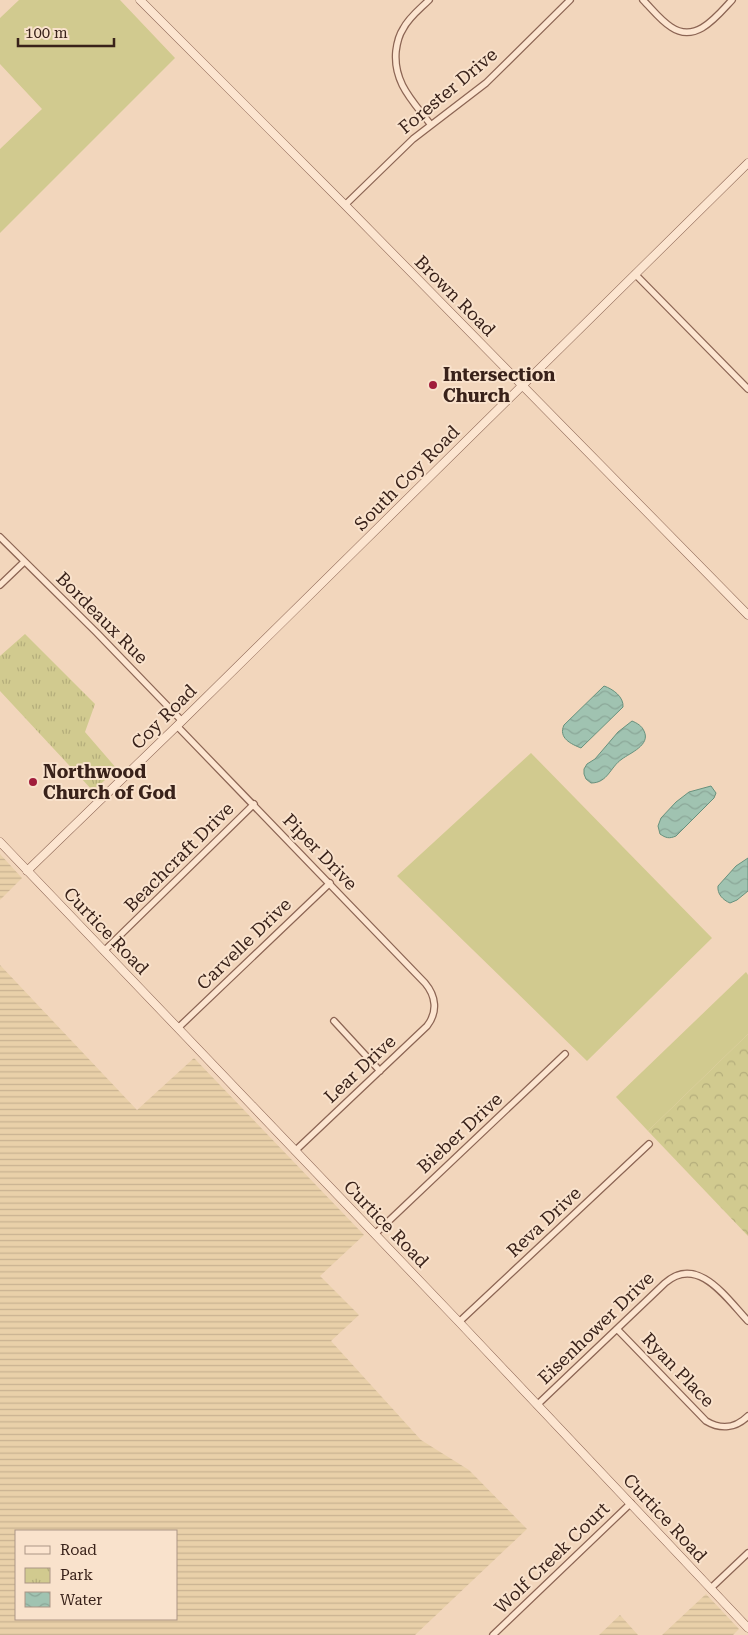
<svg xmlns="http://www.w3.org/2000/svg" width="748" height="1635" viewBox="0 0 748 1635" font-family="'Roboto Serif',serif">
	<defs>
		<pattern id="farmland-rules" width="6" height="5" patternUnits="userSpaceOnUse" patternTransform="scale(1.25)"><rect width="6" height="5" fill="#e9d0a9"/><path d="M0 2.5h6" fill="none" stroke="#c9b291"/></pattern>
		<pattern id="forest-crowns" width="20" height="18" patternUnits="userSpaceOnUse" patternTransform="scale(1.25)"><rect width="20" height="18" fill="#d1ca8f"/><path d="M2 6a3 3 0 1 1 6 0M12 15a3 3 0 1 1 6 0" fill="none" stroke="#b4ad7b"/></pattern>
		<pattern id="park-tufts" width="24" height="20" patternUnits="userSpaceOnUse" patternTransform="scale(1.25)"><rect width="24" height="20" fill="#d1ca8f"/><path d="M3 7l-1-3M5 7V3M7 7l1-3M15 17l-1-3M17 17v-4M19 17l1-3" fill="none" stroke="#b4ad7b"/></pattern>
		<pattern id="water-waves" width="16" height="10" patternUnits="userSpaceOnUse" patternTransform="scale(1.25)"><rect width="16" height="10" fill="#a0c3b1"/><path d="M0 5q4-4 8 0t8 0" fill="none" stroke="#8ba798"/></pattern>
	</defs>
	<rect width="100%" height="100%" fill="#f2d6bc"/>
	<path fill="url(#farmland-rules)" fill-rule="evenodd" d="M0 854 22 878 0 900Z
		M0 965 137 1110 194 1058 364 1235 320 1276 359 1315 331 1341 421 1440 469 1470 527 1529 415 1635H0ZM16 1531H176V1619H16Z
		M706 1594 739 1629 733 1635H662Z
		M620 1615 638 1635H599Z"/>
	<path fill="#d1ca8f" d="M19 0H120L175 58 0 233V149L42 109 0 64V18Z
		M531 753 712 938 587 1061 397 876Z
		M746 972 748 975V1034L648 1131 616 1097Z"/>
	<path fill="url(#forest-crowns)" d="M748 1034V1236L648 1131Z"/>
	<path fill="url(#park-tufts)" d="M25 634 95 704 85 732 117 769 93 791 0 691V656Z"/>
	<path fill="url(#water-waves)" stroke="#67917d" d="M604 686C613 689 624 697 623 707L581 748C571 744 558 738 564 725Z
		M632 721C637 723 642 726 644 731 651 745 630 753 622 759 610 767 608 783 591 783L586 779 584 774V769L587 764 595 759 618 732Z
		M711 786 716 793 714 798 676 836C669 839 666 838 660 834L658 826 661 818 676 802 689 792Z
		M748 858V891L737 900 730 903C723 900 717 894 718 886L736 866Z"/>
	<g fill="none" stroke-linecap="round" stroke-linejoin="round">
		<defs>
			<path id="minor" d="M429 0C420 9 409 17 403 29 399 35 397 43 396 51 393 83 413 101 431 125
				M643 0C652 9 660 20 671 27 696 44 717 16 732 0
				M345 205 413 139 486 83 570 0
				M635 274 748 389
				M0 537 97 633 182 721
				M0 585 24 562
				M177 726 425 983C436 996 438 1012 427 1026L295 1151
				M104 951 254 804
				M334 1021 380 1071
				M178 1028 330 883
				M375 1234 565 1054
				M459 1322 649 1144
				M617 1329 706 1421C721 1430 736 1428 748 1416
				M537 1405 665 1283C698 1254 727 1299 748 1321
				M711 1588 748 1553
				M493 1635 631 1503"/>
			<path id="tertiary" d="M140 0 345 205 748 615
				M0 842 459 1322 748 1628
				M27 871 182 721 748 163"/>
		</defs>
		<use href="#minor" stroke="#8c6554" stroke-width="8"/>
		<use href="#tertiary" stroke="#8c6554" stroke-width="9"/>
		<use href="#minor" stroke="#fce5d0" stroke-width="5.5"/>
		<use href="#tertiary" stroke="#fce5d0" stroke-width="8"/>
	</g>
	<g fill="#a11d3b" stroke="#f9e2cc" stroke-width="2">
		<circle cx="433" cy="385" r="5"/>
		<circle cx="33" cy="782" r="5"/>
	</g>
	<g text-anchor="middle" stroke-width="4" stroke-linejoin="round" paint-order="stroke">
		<g font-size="18" fill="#39221a" stroke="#f9e2cc">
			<text transform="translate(448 91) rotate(-40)" y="6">Forester Drive</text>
			<text transform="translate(455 296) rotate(45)" y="6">Brown Road</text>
			<text transform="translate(407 478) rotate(-45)" y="6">South Coy Road</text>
			<text transform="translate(102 618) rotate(45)" y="6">Bordeaux Rue</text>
			<text transform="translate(164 717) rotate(-45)" y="6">Coy Road</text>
			<text transform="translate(320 852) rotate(46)" y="6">Piper Drive</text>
			<text transform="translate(179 857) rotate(-45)" y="6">Beachcraft Drive</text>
			<text transform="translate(106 931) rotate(46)" y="6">Curtice Road</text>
			<text transform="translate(244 944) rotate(-44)" y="6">Carvelle Drive</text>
			<text transform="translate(360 1069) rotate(-43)" y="6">Lear Drive</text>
			<text transform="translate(460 1133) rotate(-43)" y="6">Bieber Drive</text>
			<text transform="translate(544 1222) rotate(-43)" y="6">Reva Drive</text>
			<text transform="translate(386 1224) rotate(46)" y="6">Curtice Road</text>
			<text transform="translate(596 1328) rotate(-44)" y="6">Eisenhower Drive</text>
			<text transform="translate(678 1370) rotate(46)" y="6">Ryan Place</text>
			<text transform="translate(665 1518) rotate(47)" y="6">Curtice Road</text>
			<text transform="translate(552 1558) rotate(-44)" y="6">Wolf Creek Court</text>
		</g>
		<g font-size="18" font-weight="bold" fill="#39221a" stroke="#f9e2cc" text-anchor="start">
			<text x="443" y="381">Intersection<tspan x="443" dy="21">Church</tspan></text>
			<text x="43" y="778">Northwood<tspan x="43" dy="21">Church of God</tspan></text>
		</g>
	</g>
	<rect x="15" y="1530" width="162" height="90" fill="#f9e2cc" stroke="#ac9585"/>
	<rect x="25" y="1546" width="25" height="8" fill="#fce5d0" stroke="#ac9585"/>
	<text x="60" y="1555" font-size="15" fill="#39221a">Road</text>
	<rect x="25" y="1568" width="25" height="15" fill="url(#park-tufts)" stroke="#ac9585"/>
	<text x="60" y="1580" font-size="15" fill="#39221a">Park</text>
	<rect x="25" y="1592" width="25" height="15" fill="url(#water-waves)" stroke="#ac9585"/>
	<text x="60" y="1605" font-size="15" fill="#39221a">Water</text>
	<path d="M18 38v8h96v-8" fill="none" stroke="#39221a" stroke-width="2.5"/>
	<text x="25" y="38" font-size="15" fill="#39221a" stroke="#f9e2cc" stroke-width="4" paint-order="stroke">100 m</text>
</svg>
